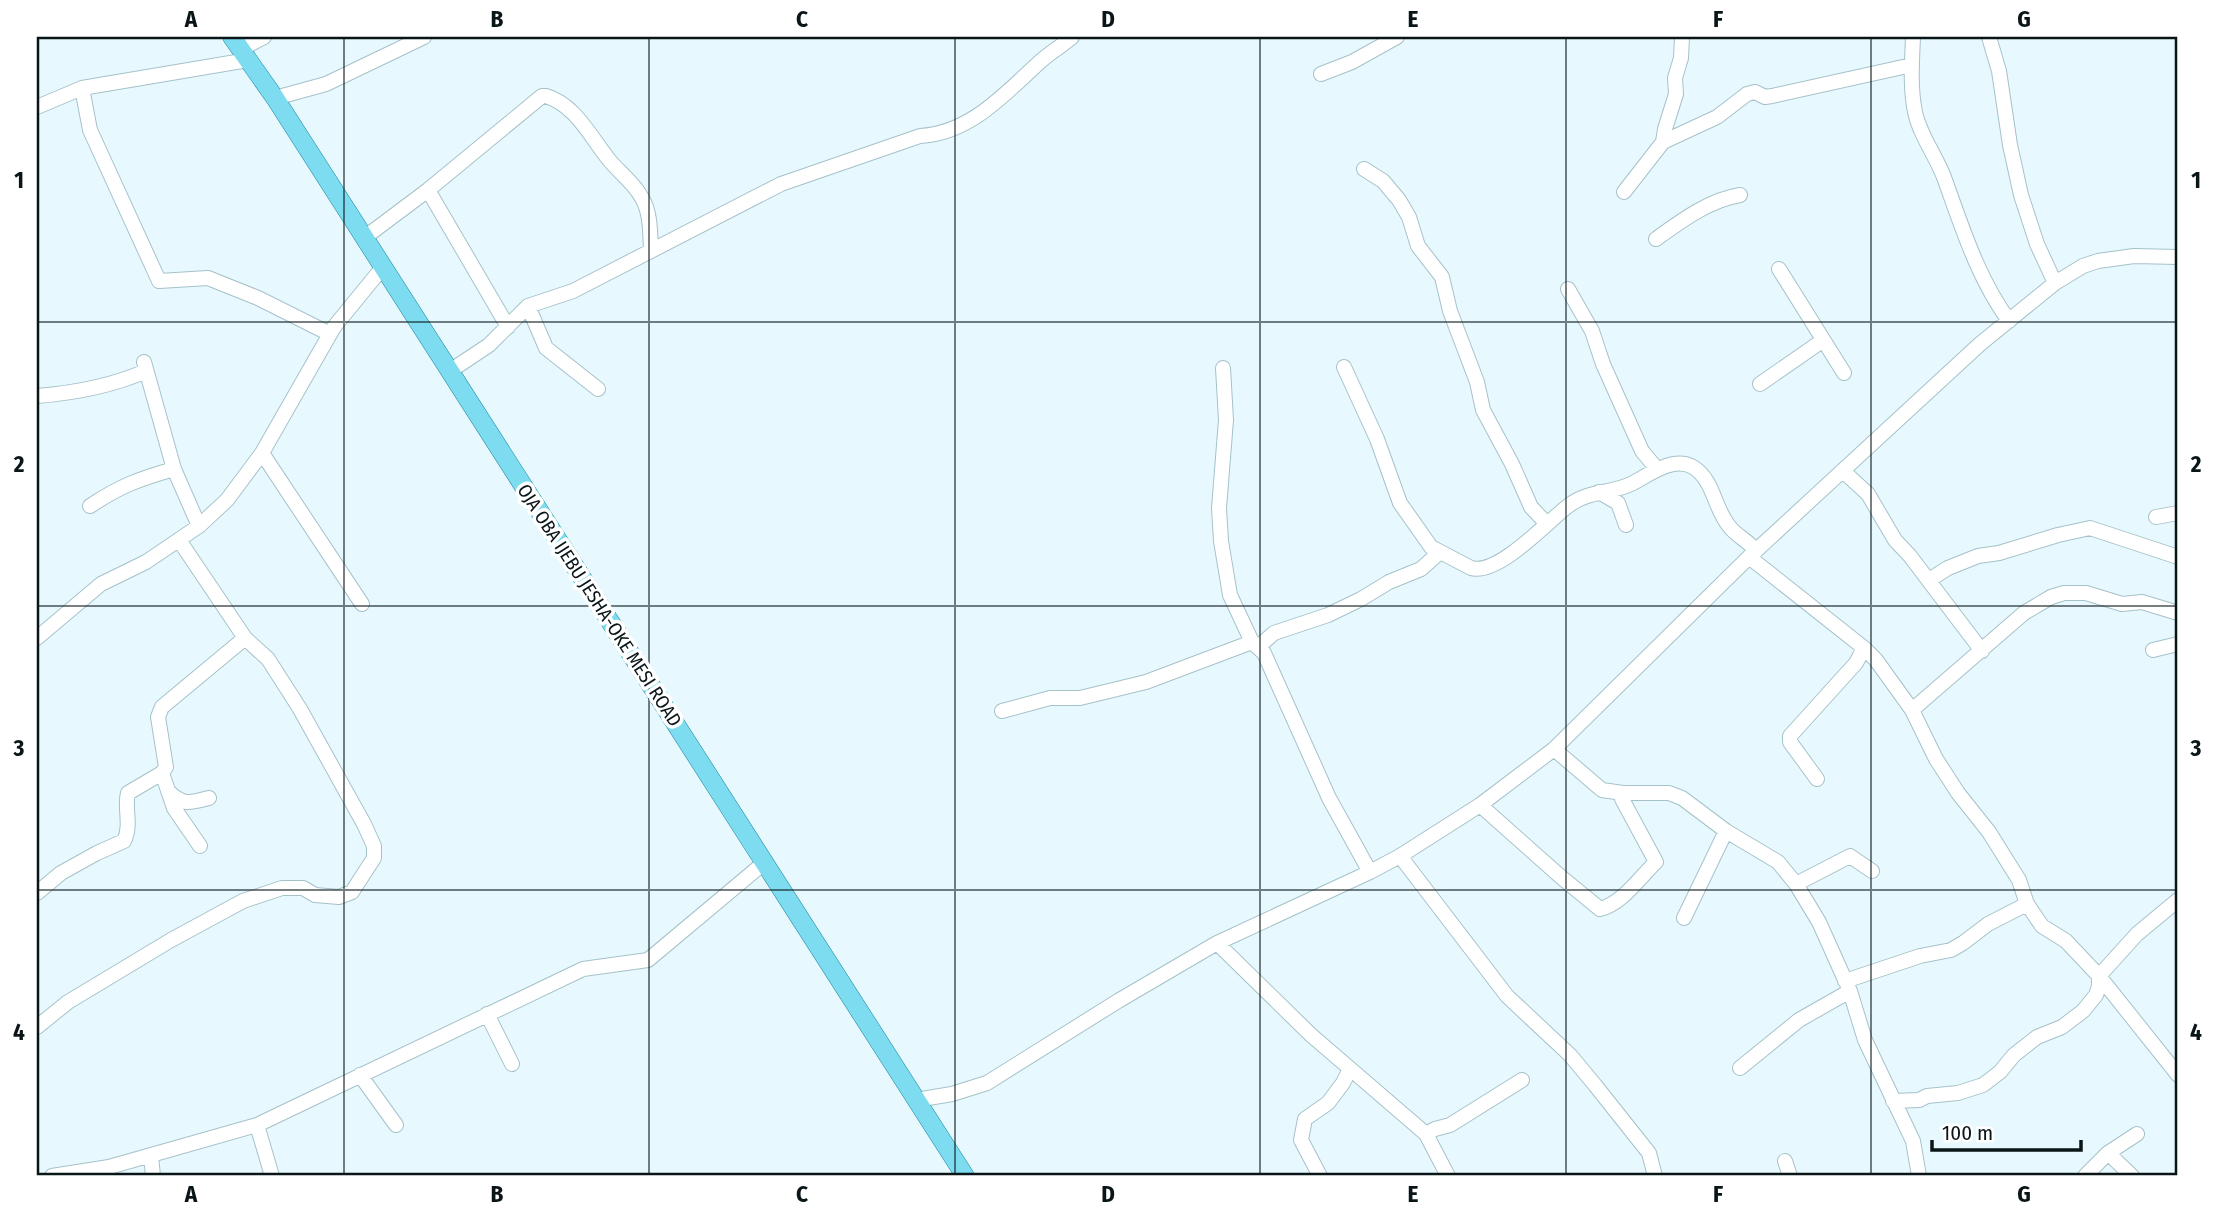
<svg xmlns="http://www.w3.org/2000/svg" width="2215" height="1213" viewBox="0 0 2215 1213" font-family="'Fira Sans Condensed',sans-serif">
	<rect width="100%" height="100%" fill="#e7f9fe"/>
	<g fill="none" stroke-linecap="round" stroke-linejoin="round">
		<defs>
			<path id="minor" d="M1913 37C1912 62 1910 87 1915 112 1920 136 1937 157 1945 180 1963 230 1978 278 2009 321
				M1989 37 1999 71 2010 145 2021 195 2037 244 2055 283
				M241 49 264 37
				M1321 74 1352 62 1397 37
				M82 88 90 130 159 281 208 278 258 298 330 334
				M275 98 326 84 424 37
				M37 107 82 88 248 60
				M1663 142 1665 129 1676 94 1675 78 1681 58 1682 37
				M1364 169 1383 181 1399 200 1409 217 1418 246 1442 277 1450 311 1477 382 1483 410 1512 464 1531 507 1547 524
				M428 190 508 327
				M1624 192 1663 142 1717 117 1747 94 1755 92 1765 97 1772 96 1912 65
				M364 238 428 190 542 96H546C576 105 591 138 610 161 620 173 634 183 642 198 651 213 650 234 651 251
				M1656 239C1681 221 1709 200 1740 195
				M1779 269 1844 373
				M1568 289 1592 331 1603 364 1642 451 1657 469
				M528 306 546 348 598 389
				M144 362 174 469 199 526
				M1344 367 1377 439 1400 503 1431 547 1471 568C1498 576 1547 522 1568 506 1588 490 1612 494 1633 483 1650 474 1673 456 1693 467 1714 480 1714 508 1729 526 1736 536 1749 541 1756 551
				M1223 368 1226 420 1219 508 1221 541 1230 595 1252 642
				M450 371 489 345 528 306 573 291 781 184 920 136C972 133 1006 92 1042 60 1051 52 1063 45 1072 37
				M1760 384 1822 341
				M37 396C74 393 112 386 146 371
				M1843 471 1868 494 1895 540 1910 556 1982 651
				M1599 492 1618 503 1626 525
				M90 506C120 486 139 479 174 469
				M2156 517 2178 513
				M1749 557 1864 648 1876 660 1912 710 1936 759 1958 793 1989 832 2019 880 2027 904 2042 926 2066 941 2099 976 2178 1075
				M1929 580 1948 568 1978 556 1999 553 2058 535 2090 528 2178 557
				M362 604 262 453 334 327 383 267
				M37 638 101 584 146 562 199 526 227 500 262 453
				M1258 647 1274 633 1328 615 1361 599 1389 582 1421 569 1440 552
				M2153 650 2178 644
				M1912 710 2024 613 2051 597 2064 593H2086L2122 604 2142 602 2178 613
				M1002 711 1050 698H1080L1146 682 1252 642 1264 653 1329 798 1370 872
				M1554 749 1602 790 1623 793H1669L1682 798 1726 831 1778 862 1796 884 1819 922 1850 991 1865 1040 1913 1141 1919 1176
				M162 773 174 808 200 846
				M1817 779 1790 742V736L1856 663 1864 648
				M168 791C183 806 190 803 209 798
				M1480 805 1561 877 1600 909C1622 904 1640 877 1656 862L1622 799 1623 793
				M1400 856 1507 996 1570 1055 1595 1085 1649 1153 1655 1176
				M1796 884 1850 856 1872 871
				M37 893 61 873 97 853 124 841C132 825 124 808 128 793L162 773 166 767 158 717 162 707 245 638
				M1684 918 1726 831
				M1217 943 1311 1035 1426 1134 1448 1176
				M1845 981 1920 956 1951 950 1963 943 1988 924 2027 904
				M487 1014 512 1064
				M37 1027 68 1002 171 940 243 901 282 888H303L315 895 339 897 352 892 374 858V846L364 824 300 709 268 659 245 638 179 540
				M1740 1068 1799 1020 1850 991
				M360 1075 396 1125
				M916 1100 952 1094 987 1083 1118 1001 1217 943 1370 872 1400 856 1480 805 1554 749 1749 557 1980 344 2055 283 2083 266 2098 261 2134 256 2178 257
				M1893 1101 1919 1100 1927 1096 1958 1093 1983 1085 2000 1072 2014 1055 2037 1037 2062 1027 2083 1011 2096 995 2099 986V976L2137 934 2178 900
				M257 1125 272 1176
				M1426 1134 1435 1129 1450 1125 1522 1080
				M2108 1153 2132 1176
				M151 1156 153 1176
				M1785 1161 1790 1176
				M52 1176 109 1167 257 1125 583 969 648 960 765 862
				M1320 1176 1301 1140 1305 1119 1328 1103 1343 1083 1350 1069
				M2085 1176 2108 1153 2137 1134"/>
			<path id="major" d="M232 37 275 98 965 1176"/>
		</defs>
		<use href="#minor" stroke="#a5c2c9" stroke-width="16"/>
		<use href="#major" stroke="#1c879d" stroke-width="19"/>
		<use href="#minor" stroke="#fff" stroke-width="14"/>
		<use href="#major" stroke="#7ddcef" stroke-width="18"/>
	</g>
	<path fill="none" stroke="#0a1518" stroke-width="2" stroke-opacity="0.55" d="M344 37V1176M649 37V1176M955 37V1176M1260 37V1176M1566 37V1176M1871 37V1176M37 322H2178M37 606H2178M37 890H2178"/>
	<g text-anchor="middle" stroke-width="7" stroke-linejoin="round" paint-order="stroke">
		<g font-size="19" fill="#0a1518" stroke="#fff">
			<text transform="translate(600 605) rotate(57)" y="7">OJA OBA IJEBU JESHA-OKE MESI ROAD</text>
		</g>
	</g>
	<rect width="2215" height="1213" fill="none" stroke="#ffffff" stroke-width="77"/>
	<path d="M1932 1140v10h149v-10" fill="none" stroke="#0a1518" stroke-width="3.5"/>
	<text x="1942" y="1140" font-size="21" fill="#0a1518" stroke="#ffffff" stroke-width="5" paint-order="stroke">100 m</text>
	<rect x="38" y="38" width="2138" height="1136" fill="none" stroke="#0a1518" stroke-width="2.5"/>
	<g font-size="23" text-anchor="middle" font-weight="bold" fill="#0a1518">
		<text x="191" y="27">A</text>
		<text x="497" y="27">B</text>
		<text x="802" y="27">C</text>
		<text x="1108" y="27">D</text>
		<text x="1413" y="27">E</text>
		<text x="1718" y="27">F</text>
		<text x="2024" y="27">G</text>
		<text x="19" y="188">1</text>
		<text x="2196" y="188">1</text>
		<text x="19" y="472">2</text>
		<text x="2196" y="472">2</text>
		<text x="19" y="756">3</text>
		<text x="2196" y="756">3</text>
		<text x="19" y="1040">4</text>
		<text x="2196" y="1040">4</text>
		<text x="191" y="1202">A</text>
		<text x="497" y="1202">B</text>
		<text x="802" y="1202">C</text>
		<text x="1108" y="1202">D</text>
		<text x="1413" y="1202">E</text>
		<text x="1718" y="1202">F</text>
		<text x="2024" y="1202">G</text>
	</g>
</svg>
